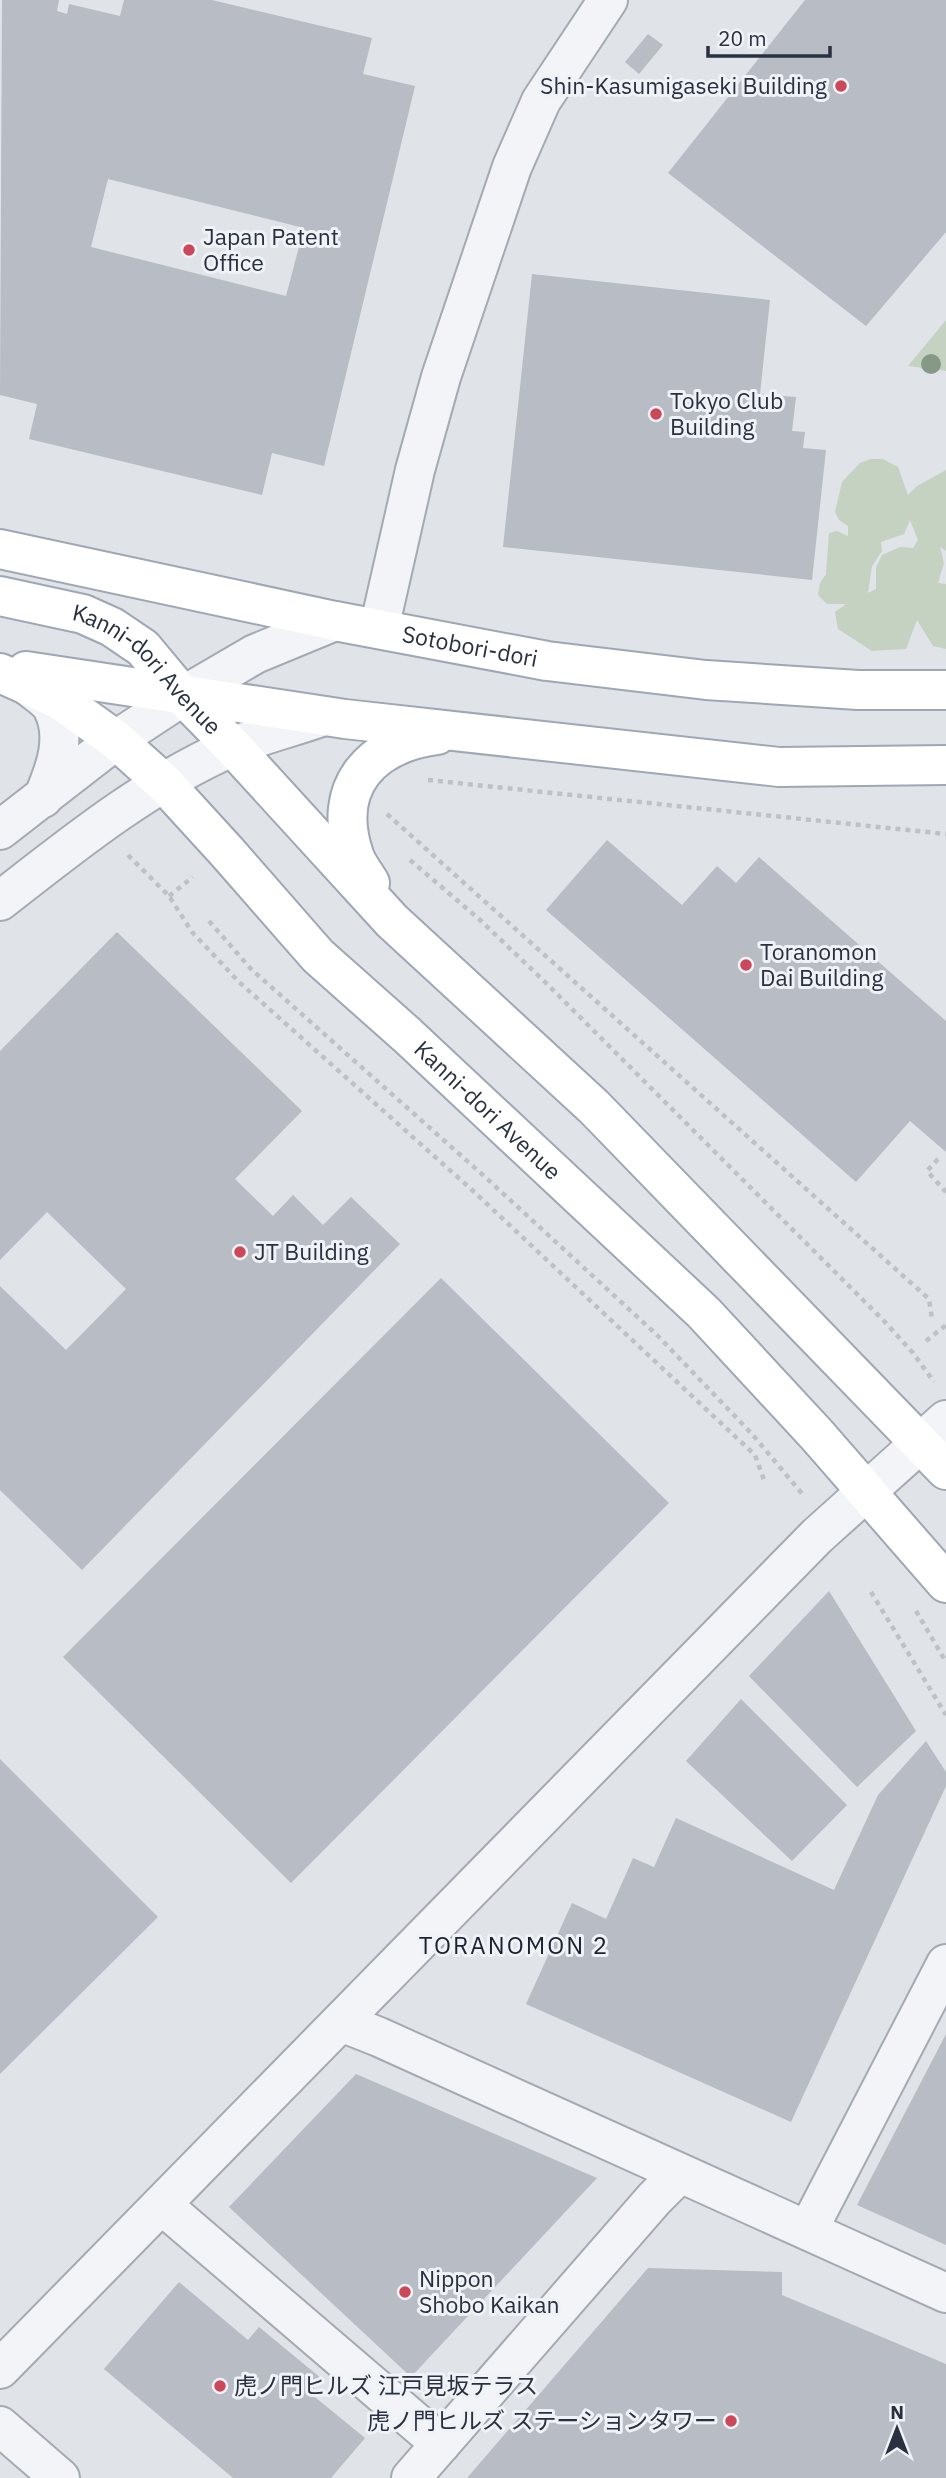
<svg xmlns="http://www.w3.org/2000/svg" width="946" height="2478" viewBox="0 0 946 2478" font-family="'IBM Plex Sans','Noto Sans JP',sans-serif">
	<rect width="100%" height="100%" fill="#e0e3e8"/>
	<path fill="#c5d2c1" fill-rule="evenodd" d="M946 320V371L908 366Z
		M871 459H883L898 467 908 495 917 486 946 470V551L940 547 944 563 938 583 946 584V649L933 646 917 620 906 649 872 651 838 629 835 612 846 604H827L818 595 820 583 826 574 829 533 837 531 848 536V526L839 520 835 512 842 482 860 463ZM910 520 918 540 913 548 900 547 882 555 876 568V589L868 593 872 566 882 551 881 542 904 534Z"/>
	<path fill="#b7bcc5" fill-rule="evenodd" d="M2 0H59L57 11 67 14 69 4 120 16 124 0H212L372 38 363 74 415 86 324 466 272 453 262 495 29 439 37 404 0 395ZM108 179 304 228 286 296 91 247Z
		M805 0H946V232L866 326 668 173Z
		M648 34 663 45 639 74 625 62Z
		M532 274 770 300 760 394 796 397 792 431 805 432 803 448 826 450 812 580 503 547Z
		M607 840 682 905 717 866 736 883 759 857 946 1021V1152L910 1121 856 1182 546 910Z
		M117 932 302 1111 235 1179 273 1216 293 1195 323 1225 351 1197 400 1244 82 1570 0 1490V1286L66 1350 126 1289 47 1212 0 1260V1051Z
		M441 1278 669 1503 291 1883 63 1657Z
		M829 1591 916 1731 857 1787 749 1676Z
		M741 1699 847 1805 792 1861 686 1761Z
		M926 1741 946 1772V1786L791 2122 526 2004 572 1903 606 1919 633 1858 654 1867 676 1818 834 1890 878 1795Z
		M0 1759 158 1917 0 2074Z
		M946 2034V2245L857 2205Z
		M356 2074 597 2178 411 2377 229 2207Z
		M648 2268 782 2272V2295L946 2364V2478H467Z
		M179 2282 248 2340 259 2327 322 2379 310 2393 365 2438 331 2478H233L104 2369Z"/>
	<g fill="none" stroke-linecap="round" stroke-linejoin="round">
		<defs>
			<path id="minor" d="M379 629 415 470 441 377 512 167 541 101 608 0
				M27 685C35 692 47 699 52 707 68 737 55 770 43 798
				M0 830 116 740 183 696 255 654 335 621
				M0 901C73 844 147 784 232 747 262 734 294 727 324 716
				M341 2022 379 2037 946 2293
				M162 2205 441 2444
				M808 2230 946 1964
				M0 2369 817 1536 946 1420
				M0 2426 60 2478
				M411 2478 654 2199 680 2173"/>
			<g id="major">
				<path id="s1" d="M0 549 335 621 547 661 706 680 858 690H946"/>
				<path id="s2" d="M0 596 83 614 112 627 143 648 183 696 233 747 392 921 594 1107 946 1470"/>
				<path d="M26 671 345 719 779 767 946 765"/>
				<path id="s3" d="M0 673 60 700 116 740 164 783 227 852 318 956 407 1035 704 1313 817 1435 946 1583"/>
				<path d="M370 883C365 874 357 865 354 855 331 786 371 744 437 735"/>
			</g>
		</defs>
		<use href="#minor" stroke="#a5aab2" stroke-width="42"/>
		<use href="#major" stroke="#9fa7b4" stroke-width="42"/>
		<path stroke="#bec1c7" stroke-width="4.5" stroke-dasharray="5 5" stroke-linecap="butt" d="M428 780 946 834
			M387 814 929 1299 932 1319
			M128 855 169 896 192 932 239 982 471 1189 755 1455 764 1480
			M410 860 479 919 544 981 885 1322 913 1353 934 1382
			M169 896 193 877
			M209 921 251 969 484 1176 657 1335 752 1434 804 1496
			M938 1159 927 1171 946 1192
			M926 1341 946 1325
			M871 1592 946 1715
			M916 1611 946 1662"/>
		<use href="#minor" stroke="#f2f4f7" stroke-width="38"/>
		<use href="#major" stroke="#fff" stroke-width="38"/>
	</g>
	<circle fill="#869887" cx="931" cy="364" r="10"/>
	<g fill="#ca4859" stroke="#eff2f6" stroke-width="2.5">
		<circle cx="841" cy="86" r="7"/>
		<circle cx="189" cy="250" r="7"/>
		<circle cx="656" cy="414" r="7"/>
		<circle cx="746" cy="965" r="7"/>
		<circle cx="240" cy="1252" r="7"/>
		<circle cx="405" cy="2292" r="7"/>
		<circle cx="220" cy="2386" r="7"/>
		<circle cx="731" cy="2421" r="7"/>
	</g>
	<g text-anchor="middle" stroke-width="6" stroke-linejoin="round" paint-order="stroke">
		<g font-size="23" fill="#29303f" stroke="#eff2f6" text-anchor="start">
			<text x="827" y="94" text-anchor="end">Shin-Kasumigaseki Building</text>
			<text x="203" y="245">Japan Patent<tspan x="203" dy="26">Office</tspan></text>
			<text x="670" y="409">Tokyo Club<tspan x="670" dy="26">Building</tspan></text>
			<text x="760" y="960">Toranomon<tspan x="760" dy="26">Dai Building</tspan></text>
			<text x="254" y="1260">JT Building</text>
			<text x="419" y="2287">Nippon<tspan x="419" dy="26">Shobo Kaikan</tspan></text>
			<text x="234" y="2394">虎ノ門ヒルズ 江戸見坂テラス</text>
			<text x="717" y="2429" text-anchor="end">虎ノ門ヒルズ ステーションタワー</text>
		</g>
		<g font-size="23" fill="#29303f" stroke="#eff2f6">
			<text dy="8" stroke="none"><textPath href="#s1" startOffset="480">Sotobori-dori</textPath></text>
			<text dy="8" stroke="none"><textPath href="#s2" startOffset="170">Kanni-dori Avenue</textPath></text>
			<text dy="8" stroke="none"><textPath href="#s3" startOffset="660">Kanni-dori Avenue</textPath></text>
		</g>
		<g font-size="24" letter-spacing="2" fill="#1b2230" stroke="#eff2f6">
			<text x="514" y="1954">TORANOMON 2</text>
		</g>
	</g>
	<g transform="translate(897 2429)" stroke="#eff2f6" stroke-width="5" paint-order="stroke">
	<path d="M0-5L12 26L0 18L-12 26Z" fill="#29303f"/>
	<text y="-10" font-size="19" font-weight="bold" text-anchor="middle" fill="#29303f">N</text>
	</g>
	<path d="M708 46v10h122v-10" fill="none" stroke="#29303f" stroke-width="3.5"/>
	<text x="718" y="46" font-size="21" fill="#29303f" stroke="#eff2f6" stroke-width="5" paint-order="stroke">20 m</text>
</svg>
